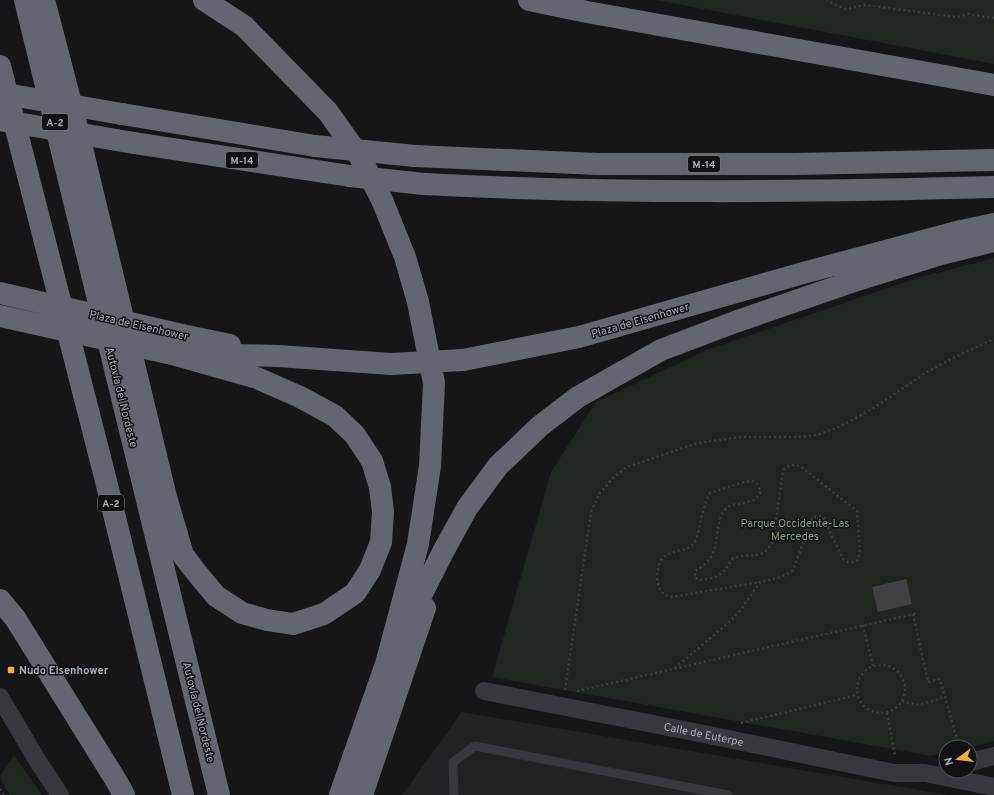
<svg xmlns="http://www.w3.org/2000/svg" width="994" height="795" viewBox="0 0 994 795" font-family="Overpass,sans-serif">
	<rect width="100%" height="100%" fill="#161618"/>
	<path fill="#222225" d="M462 712 948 795H402Z"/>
	<path fill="#1e261f" d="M656 0H994V64Z
		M994 258V741L969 747H946V752L931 756 492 677 551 472 596 402 709 349 917 278Z
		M14 755 42 795H9L0 777Z"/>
	<path fill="#404145" d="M906 579 912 604 878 612 872 587Z"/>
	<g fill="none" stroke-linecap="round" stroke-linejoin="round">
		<path stroke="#3d3f44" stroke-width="2.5" stroke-dasharray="2 3" stroke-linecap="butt" d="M826 0 845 9 865 5 956 17 969 14 994 18
			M913 614 928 682 940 679 959 747
			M863 625 873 666
			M857 689a24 24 0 1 1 48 0a24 24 0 1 1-48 0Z
			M675 668 727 624 740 611 760 582C772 579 784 578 793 570L813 517 818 516 823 517 843 559 848 562H854L858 560 860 552 857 511 800 466 792 465 786 467 783 471 773 541C762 562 751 552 733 558 725 570 722 577 707 579 702 580 700 580 695 578V571C698 568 704 566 707 562 720 551 714 523 725 510 736 498 753 509 761 491L757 484 753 481 744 482 710 493C704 504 702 516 699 528 698 533 697 539 694 543 687 553 673 548 664 557 656 564 655 582 661 591 664 595 667 596 672 597L760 582
			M565 690 591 512 599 494 612 479 627 467 697 443 741 437H795L817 435 841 426 872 409 927 372 955 357 994 339
			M577 691 918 613
			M902 701 916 705 934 701 944 696
			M887 713 895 756
			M741 723 857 695
			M0 789 4 795"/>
		<path stroke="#37383d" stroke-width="9" d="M454 795 453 762 475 746 728 795"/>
		<g stroke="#37383d" stroke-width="18">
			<path id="s1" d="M484 691 699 733 894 773H925L994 787"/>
			<path d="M0 697 39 763 60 795"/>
			<path d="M970 762 994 756"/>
		</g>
		<path stroke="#63666e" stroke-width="22" d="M25 0 219 795
			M44 0 74 115 166 497 183 555 196 572 216 596 242 613 267 620 293 624 324 614 355 593 370 570 381 542 383 512 380 487 372 461 355 435 335 416 300 397 257 378 172 354
			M204 0 244 26 328 112 360 157 382 200 405 257 418 302 434 383 430 466 418 544 386 664 340 795
			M529 0 587 12 994 85
			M0 66 105 477 183 795
			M122 114 315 146
			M134 143 350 176
			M415 156 598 164H794L994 160
			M424 184C614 194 804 192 994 187
			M182 335 230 345
			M203 354 278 356 391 364
			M463 360 579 337 803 273 961 231 994 224
			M0 600 15 618 117 782 124 795
			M406 625 443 552 467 508 498 466 540 426 578 397 661 350 735 322 854 281 941 254 994 241
			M362 795 425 608"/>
		<path stroke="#63666e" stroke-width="22" d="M0 93 122 114
			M0 120 134 143
			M315 146 415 156
			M350 176 424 184
			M0 293 182 335
			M0 316 172 354
			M391 364 463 360"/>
	</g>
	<rect fill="#f2b134" stroke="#111113" stroke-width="1.5" x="7" y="666" width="8" height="8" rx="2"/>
	<g text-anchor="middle" stroke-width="3" stroke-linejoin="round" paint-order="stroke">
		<g fill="#111113" stroke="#7b7e86" stroke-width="1">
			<rect x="42" y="114" width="26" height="16" rx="3"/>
			<rect x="226" y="152" width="32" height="16" rx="3"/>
			<rect x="688" y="156" width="32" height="16" rx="3"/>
			<rect x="98" y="495" width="26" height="16" rx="3"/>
		</g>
		<g font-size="10" font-weight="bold" fill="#a8adb8">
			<text x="55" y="126">A-2</text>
			<text x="242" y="164">M-14</text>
			<text x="704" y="168">M-14</text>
			<text x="111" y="507">A-2</text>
		</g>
		<g font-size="11" fill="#a8adb8" stroke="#111113">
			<text transform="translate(640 320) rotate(-16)" y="4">Plaza de Eisenhower</text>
			<text transform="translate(139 325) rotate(13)" y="4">Plaza de Eisenhower</text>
			<text transform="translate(122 397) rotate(76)" y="4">Autovía del Nordeste</text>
			<text transform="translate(199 712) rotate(76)" y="4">Autovía del Nordeste</text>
			<text dy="4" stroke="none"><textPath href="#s1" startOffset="224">Calle de Euterpe</textPath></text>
		</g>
		<g font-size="11" fill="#7fa381" stroke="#111113">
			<text x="795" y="527">Parque Occidente-Las<tspan x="795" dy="13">Mercedes</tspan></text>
		</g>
		<g font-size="11" font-weight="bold" fill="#a8adb8" stroke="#111113" text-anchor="start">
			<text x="19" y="674">Nudo Eisenhower</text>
		</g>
	</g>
	<g transform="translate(958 759) rotate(255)"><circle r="19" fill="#111113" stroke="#4d4f55"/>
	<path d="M0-3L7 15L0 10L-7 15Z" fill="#f2b134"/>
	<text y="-6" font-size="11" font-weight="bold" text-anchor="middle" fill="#a8adb8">N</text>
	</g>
</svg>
